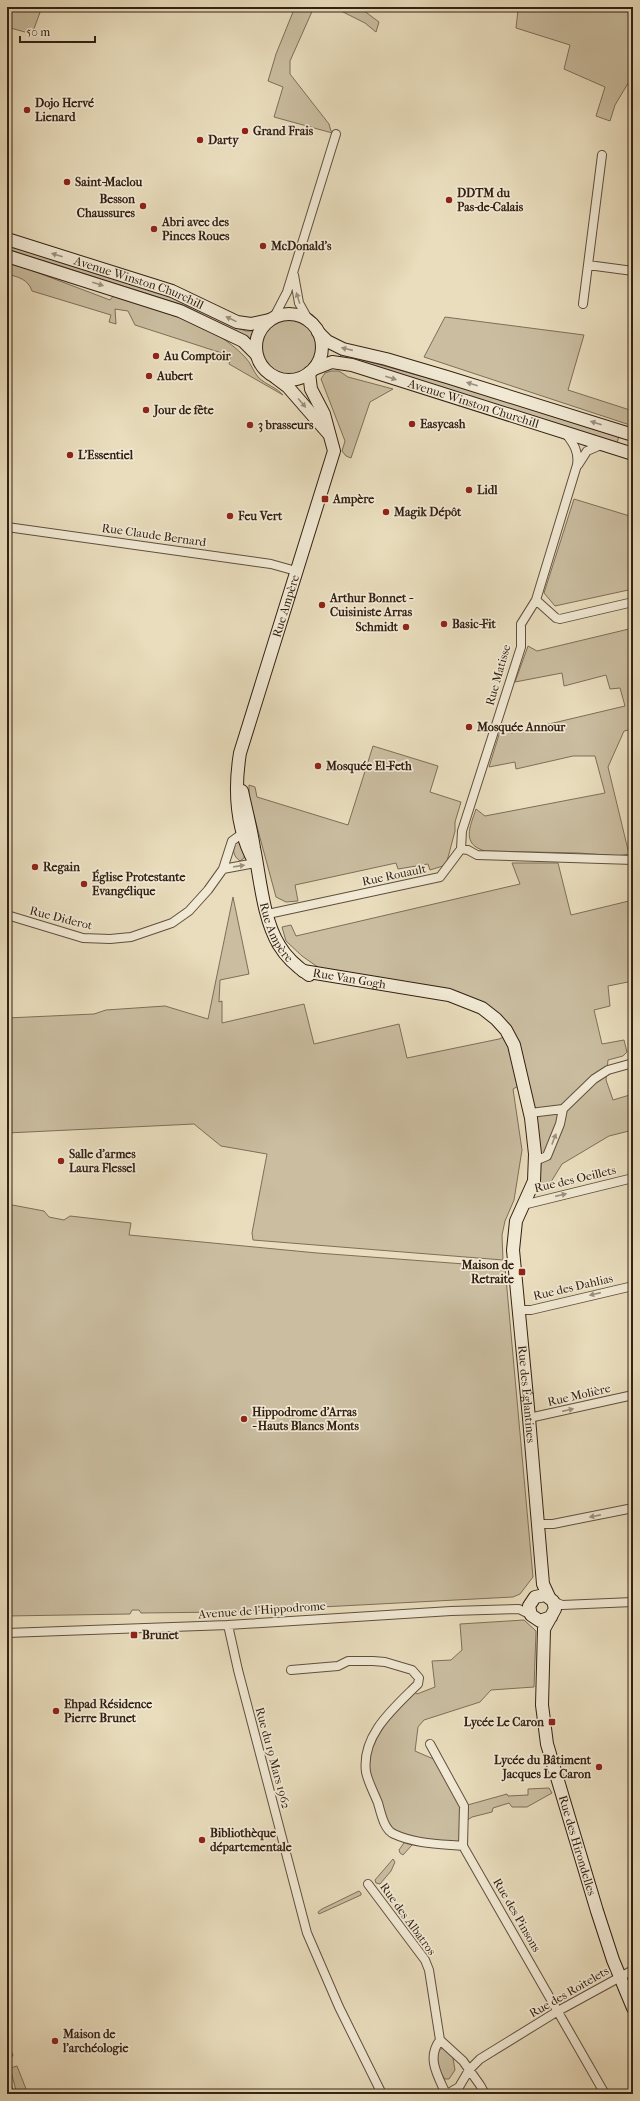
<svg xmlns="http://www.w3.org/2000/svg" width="640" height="2101" viewBox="0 0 640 2101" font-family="'IM FELL French Canon',serif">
	<rect width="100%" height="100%" fill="#e9ddbd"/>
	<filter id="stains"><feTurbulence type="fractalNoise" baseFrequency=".005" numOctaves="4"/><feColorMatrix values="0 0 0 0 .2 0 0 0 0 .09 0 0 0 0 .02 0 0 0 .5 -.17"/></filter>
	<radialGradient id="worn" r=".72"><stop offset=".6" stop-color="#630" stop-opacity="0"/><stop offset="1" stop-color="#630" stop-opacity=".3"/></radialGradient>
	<path fill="#cabda0" stroke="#7e6e5a" d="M7 7H42L32 34 7 27Z
		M295 7H314L290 61V74L329 124 331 131 336 134 274 117 283 87 268 81 276 54Z
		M333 7H359L379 22 376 32 365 23Z
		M509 7H633V75L615 105 610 121 596 116 605 87 564 69 570 45 516 28 518 10Z
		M7 245 164 294 182 301 232 326 246 331H253L250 340 186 306 7 249Z
		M7 261 110 300 114 295C160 309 210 321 245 357 251 363 253 371 258 377 266 385 276 387 283 395L229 364 231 356 135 325 128 311 115 309 116 324 109 322 111 315 32 291C28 279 18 277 7 274Z
		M445 317 584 335 568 390 633 411V426L424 357Z
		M262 347a27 27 0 1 1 54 0a27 27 0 1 1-54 0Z
		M341 354 453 385 619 436 617 443 340 357Z
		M331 371H339L348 377 393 389 370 402 351 458 346 456 342 451 345 441 321 379 325 373Z
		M574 499 633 517V589L555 606 544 593Z
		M633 628V729L624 731 608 767 629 854 618 856 579 853 485 851C461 844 470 827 476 809L485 816 605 793 595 756H573L516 769 515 762 489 767 502 725 506 726 511 733 625 706 620 688 610 689 606 675 564 686 562 673 515 682 528 646 537 651Z
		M373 746 438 766 430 792 461 802 455 822V831L446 865 430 870 428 864 398 869 396 863 295 885 298 901 286 902 276 897 249 797V785L255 787 257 797 348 825Z
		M241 840 245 853 244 858 240 861C233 856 233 851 234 843Z
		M512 863H558L571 915 633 900V981L608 986 610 1006 594 1010 602 1044 624 1040 627 1052 623 1056 608 1060 606 1080 613 1100 633 1094V1130L609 1136 562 1164 546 1190 534 1181 522 1084 513 1089 522 1150 514 1200 505 1221 502 1235 503 1260 253 1240 252 1233 267 1154 221 1146 194 1124 7 1133V1018L94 1014 106 1010 165 1006 208 1019 233 897 249 974 220 980 219 1002 222 1001V1023L304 1004 314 1044 399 1024 407 1058 499 1039 508 1035 506 1030 459 1000V992L377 977 322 970 302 956 286 941 282 927 291 925 296 936 520 884Z
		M7 1204 44 1211 49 1217 64 1220 70 1216 131 1223 129 1235 317 1253 505 1267 533 1577 520 1594 513 1597 226 1612 141 1613 139 1610H132L130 1614 7 1616Z
		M524 1620 536 1631 534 1687 491 1690 480 1702 424 1720 418 1727 415 1751 438 1761 464 1806 507 1794 508 1796 528 1795V1789L549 1788 552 1793 527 1807H512L509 1803 493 1808 492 1812 472 1817 463 1823V1846L438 1843 390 1831 365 1761 383 1721 412 1690 417 1694 435 1687 432 1661 451 1660 462 1650 460 1624Z
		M406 1840 411 1842 412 1845 403 1855 400 1853 399 1850Z
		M393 1859 395 1862 391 1871 380 1884 376 1883 375 1880Z
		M359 1891 361 1893V1895L319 1914 318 1912 322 1909Z
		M7 2038 13 2056 7 2058Z
		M444 2048 453 2058 455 2070 449 2079H445C439 2072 435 2059 438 2050Z
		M17 2066 28 2094H17L10 2068Z"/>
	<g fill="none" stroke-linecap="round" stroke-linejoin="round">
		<defs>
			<path id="street" d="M588 265 633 271
				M294 275 299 303 309 321
				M583 304 602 155
				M274 317 287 292 336 134
				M578 465 587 451 601 445
				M7 527 271 564 296 571
				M536 600 556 618 560 619 633 602
				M461 849 462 831 521 647V624L536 600 577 465C579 452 574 444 566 434
				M223 869 255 863
				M268 914 440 877 461 849 468 850 477 855 633 860
				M7 915 83 938 110 939 131 937 172 923 189 911 208 890 223 869 232 841 243 833 247 835
				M530 1113 563 1109 594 1079 608 1070 633 1063
				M535 1161 547 1156 560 1124 563 1109
				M523 1205 633 1178
				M519 1310H531L633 1286
				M529 1418 633 1395
				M539 1524H553L633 1508
				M553 1601 562 1605 633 1602
				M228 1625 238 1670 307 1933 339 2007 382 2094
				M7 1633 228 1625 451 1611 519 1609 531 1615
				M291 1670 338 1666 348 1661H373L385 1662 412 1670 419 1678 418 1684C394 1708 361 1735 366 1772 368 1782 374 1793 378 1803 381 1813 384 1830 394 1834 415 1844 441 1844 463 1846
				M430 1744 464 1806 463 1846 605 2094
				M368 1884 425 1960 429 1970 440 2040 463 2061 480 2085 485 2094
				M440 2040C426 2058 438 2076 446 2094
				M7 2086 9 2094
				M447 2094 459 2087 469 2070 480 2059 558 2011 633 1970"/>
			<g id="secondary">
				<path id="s1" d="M7 239 172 291 237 322 251 324 269 320"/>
				<path d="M7 256 180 311 243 341 256 354"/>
				<circle cx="289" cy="347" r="33"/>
				<path d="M318 332 327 341 343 349 386 359 447 377 633 435"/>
				<path id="s2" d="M314 369 332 362 352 365 633 454"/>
				<path d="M276 378 288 387 328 433"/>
				<path id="s3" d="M242 791C246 810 251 828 254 848 260 877 263 919 279 945 286 957 297 967 309 975"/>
				<path id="s4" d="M255 863C236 829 234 790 240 753L334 451 324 414 311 389 309 373"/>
				<path id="s5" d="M303 971 449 995 482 1008 496 1019 506 1030 514 1045 531 1118 535 1154 534 1181 516 1221 513 1250 529 1418 543 1584 549 1597"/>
				<path id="s6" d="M551 1617 540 1621 531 1615 529 1606 535 1597 545 1595 553 1601 555 1609 544 1629 542 1705 547 1744 597 1911 613 1960 633 2008"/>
			</g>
		</defs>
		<use href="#street" stroke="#604f3e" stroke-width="10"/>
		<use href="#secondary" stroke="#332013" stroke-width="14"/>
		<use href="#street" stroke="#f1e9d4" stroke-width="8"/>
		<use href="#secondary" stroke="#f1e9d4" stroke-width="12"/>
	</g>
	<defs><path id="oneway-solid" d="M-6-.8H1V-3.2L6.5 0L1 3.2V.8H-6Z"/></defs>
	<g fill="#9c8f7d">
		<use href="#oneway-solid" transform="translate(57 255) rotate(-162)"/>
		<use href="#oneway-solid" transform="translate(98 284) rotate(17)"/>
		<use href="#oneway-solid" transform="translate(298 298) rotate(-107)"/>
		<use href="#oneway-solid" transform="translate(231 319) rotate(-154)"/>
		<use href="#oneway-solid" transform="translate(347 349) rotate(-167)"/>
		<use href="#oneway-solid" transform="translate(391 378) rotate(18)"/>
		<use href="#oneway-solid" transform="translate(472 384) rotate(-162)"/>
		<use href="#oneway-solid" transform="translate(302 403) rotate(49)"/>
		<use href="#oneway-solid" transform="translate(596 423) rotate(-162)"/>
		<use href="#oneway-solid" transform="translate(239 866) rotate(-8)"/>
		<use href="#oneway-solid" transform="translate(554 1139) rotate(-69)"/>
		<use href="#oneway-solid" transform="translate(561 1195) rotate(-13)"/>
		<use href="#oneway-solid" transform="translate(595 1294) rotate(167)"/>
		<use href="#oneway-solid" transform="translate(568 1410) rotate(-13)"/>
		<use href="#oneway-solid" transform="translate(595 1516) rotate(169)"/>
	</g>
	<g fill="#8f2418" stroke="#f1e9d4" stroke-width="1.5">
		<circle cx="27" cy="110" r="4"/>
		<circle cx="245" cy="131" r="4"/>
		<circle cx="200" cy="140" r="4"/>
		<circle cx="67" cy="182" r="4"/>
		<circle cx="449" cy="200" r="4"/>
		<circle cx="143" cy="206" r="4"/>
		<circle cx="154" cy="229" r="4"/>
		<circle cx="263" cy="246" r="4"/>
		<circle cx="156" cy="356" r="4"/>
		<circle cx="149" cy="376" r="4"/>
		<circle cx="146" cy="410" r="4"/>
		<circle cx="412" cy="424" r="4"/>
		<circle cx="250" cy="425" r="4"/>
		<circle cx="70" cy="455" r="4"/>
		<circle cx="469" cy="490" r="4"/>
		<rect x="321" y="495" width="8" height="8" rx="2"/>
		<circle cx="386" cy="512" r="4"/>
		<circle cx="230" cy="516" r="4"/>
		<circle cx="322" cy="605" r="4"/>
		<circle cx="444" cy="624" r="4"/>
		<circle cx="406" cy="627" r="4"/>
		<circle cx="469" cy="727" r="4"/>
		<circle cx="318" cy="766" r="4"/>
		<circle cx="35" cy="867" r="4"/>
		<circle cx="84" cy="884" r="4"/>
		<circle cx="61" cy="1161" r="4"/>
		<rect x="518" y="1268" width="8" height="8" rx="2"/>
		<circle cx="244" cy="1419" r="4"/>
		<rect x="130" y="1631" width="8" height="8" rx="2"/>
		<circle cx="56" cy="1711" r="4"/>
		<rect x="548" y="1718" width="8" height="8" rx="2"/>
		<circle cx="599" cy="1767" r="4"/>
		<circle cx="202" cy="1840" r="4"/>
		<circle cx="55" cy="2041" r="4"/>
	</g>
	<g text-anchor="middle" stroke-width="3.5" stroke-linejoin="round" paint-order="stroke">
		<g font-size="12" font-weight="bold" fill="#332013" stroke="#f1e9d4" text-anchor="start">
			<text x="35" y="107">Dojo Hervé<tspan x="35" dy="14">Lienard</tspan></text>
			<text x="253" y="135">Grand Frais</text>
			<text x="208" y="144">Darty</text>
			<text x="75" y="186">Saint-Maclou</text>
			<text x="457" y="197">DDTM du<tspan x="457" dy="14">Pas-de-Calais</tspan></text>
			<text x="135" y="203" text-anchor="end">Besson<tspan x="135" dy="14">Chaussures</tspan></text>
			<text x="162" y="226">Abri avec des<tspan x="162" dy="14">Pinces Roues</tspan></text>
			<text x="271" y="250">McDonald's</text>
			<text x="164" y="360">Au Comptoir</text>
			<text x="157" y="380">Aubert</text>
			<text x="154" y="414">Jour de fête</text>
			<text x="420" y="428">Easycash</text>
			<text x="258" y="429">3 brasseurs</text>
			<text x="78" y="459">L’Essentiel</text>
			<text x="477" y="494">Lidl</text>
			<text x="333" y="503">Ampère</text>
			<text x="394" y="516">Magik Dépôt</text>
			<text x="238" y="520">Feu Vert</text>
			<text x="330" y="602">Arthur Bonnet -<tspan x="330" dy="14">Cuisiniste Arras</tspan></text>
			<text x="452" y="628">Basic-Fit</text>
			<text x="398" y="631" text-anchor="end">Schmidt</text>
			<text x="477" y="731">Mosquée Annour</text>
			<text x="326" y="770">Mosquée El-Feth</text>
			<text x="43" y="871">Regain</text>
			<text x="92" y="881">Église Protestante<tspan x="92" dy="14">Evangélique</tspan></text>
			<text x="69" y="1158">Salle d'armes<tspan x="69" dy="14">Laura Flessel</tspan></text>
			<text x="514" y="1269" text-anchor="end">Maison de<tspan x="514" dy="14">Retraite</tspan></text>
			<text x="252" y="1416">Hippodrome d'Arras<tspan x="252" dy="14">- Hauts Blancs Monts</tspan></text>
			<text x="142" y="1639">Brunet</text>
			<text x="64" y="1708">Ehpad Résidence<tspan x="64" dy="14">Pierre Brunet</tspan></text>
			<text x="544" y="1726" text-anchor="end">Lycée Le Caron</text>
			<text x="591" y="1764" text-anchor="end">Lycée du Bâtiment<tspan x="591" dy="14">Jacques Le Caron</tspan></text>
			<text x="210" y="1837">Bibliothèque<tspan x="210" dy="14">départementale</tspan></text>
			<text x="63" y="2038">Maison de<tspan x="63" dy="14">l'archéologie</tspan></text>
		</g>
		<g font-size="12" fill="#332013" stroke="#f1e9d4">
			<text dy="4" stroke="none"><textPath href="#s1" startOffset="139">Avenue Winston Churchill</textPath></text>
			<text dy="4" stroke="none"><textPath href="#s2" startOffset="167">Avenue Winston Churchill</textPath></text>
			<text transform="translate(154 535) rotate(8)" y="4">Rue Claude Bernard</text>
			<text dy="4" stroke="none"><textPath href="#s4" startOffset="267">Rue Ampère</textPath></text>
			<text transform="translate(498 675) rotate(-74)" y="4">Rue Matisse</text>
			<text transform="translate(394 875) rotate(-12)" y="4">Rue Rouault</text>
			<text transform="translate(61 918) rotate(14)" y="4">Rue Diderot</text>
			<text dy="4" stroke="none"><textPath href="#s3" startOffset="146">Rue Ampère</textPath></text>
			<text dy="4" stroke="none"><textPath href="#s5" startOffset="47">Rue Van Gogh</textPath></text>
			<text transform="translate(575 1179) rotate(-13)" y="4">Rue des Oeillets</text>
			<text transform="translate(573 1287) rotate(-13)" y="4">Rue des Dahlias</text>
			<text dy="4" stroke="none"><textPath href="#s5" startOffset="589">Rue des Églantines</textPath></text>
			<text transform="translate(579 1395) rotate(-13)" y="4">Rue Molière</text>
			<text transform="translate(262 1610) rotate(-4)" y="4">Avenue de l'Hippodrome</text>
			<text transform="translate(273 1758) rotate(75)" y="4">Rue du 19 Mars 1962</text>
			<text dy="4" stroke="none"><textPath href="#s6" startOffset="315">Rue des Hirondelles</textPath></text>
			<text transform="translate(517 1915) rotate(60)" y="4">Rue des Pinsons</text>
			<text transform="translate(408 1919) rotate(54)" y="4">Rue des Albatros</text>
			<text transform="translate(569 1992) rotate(-30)" y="4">Rue des Roitelets</text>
		</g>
	</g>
	<rect width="640" height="2101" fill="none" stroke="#e9ddbd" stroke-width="24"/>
	<rect x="8" y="8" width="624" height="2085" fill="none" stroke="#332013" stroke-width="2"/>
	<rect x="12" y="12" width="616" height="2077" fill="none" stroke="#332013"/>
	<path d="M20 36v6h75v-6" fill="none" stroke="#332013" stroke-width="2"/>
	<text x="26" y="36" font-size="12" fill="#332013" stroke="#f1e9d4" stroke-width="3" paint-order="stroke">50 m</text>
	<rect width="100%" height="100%" filter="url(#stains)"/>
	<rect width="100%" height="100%" fill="url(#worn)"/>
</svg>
